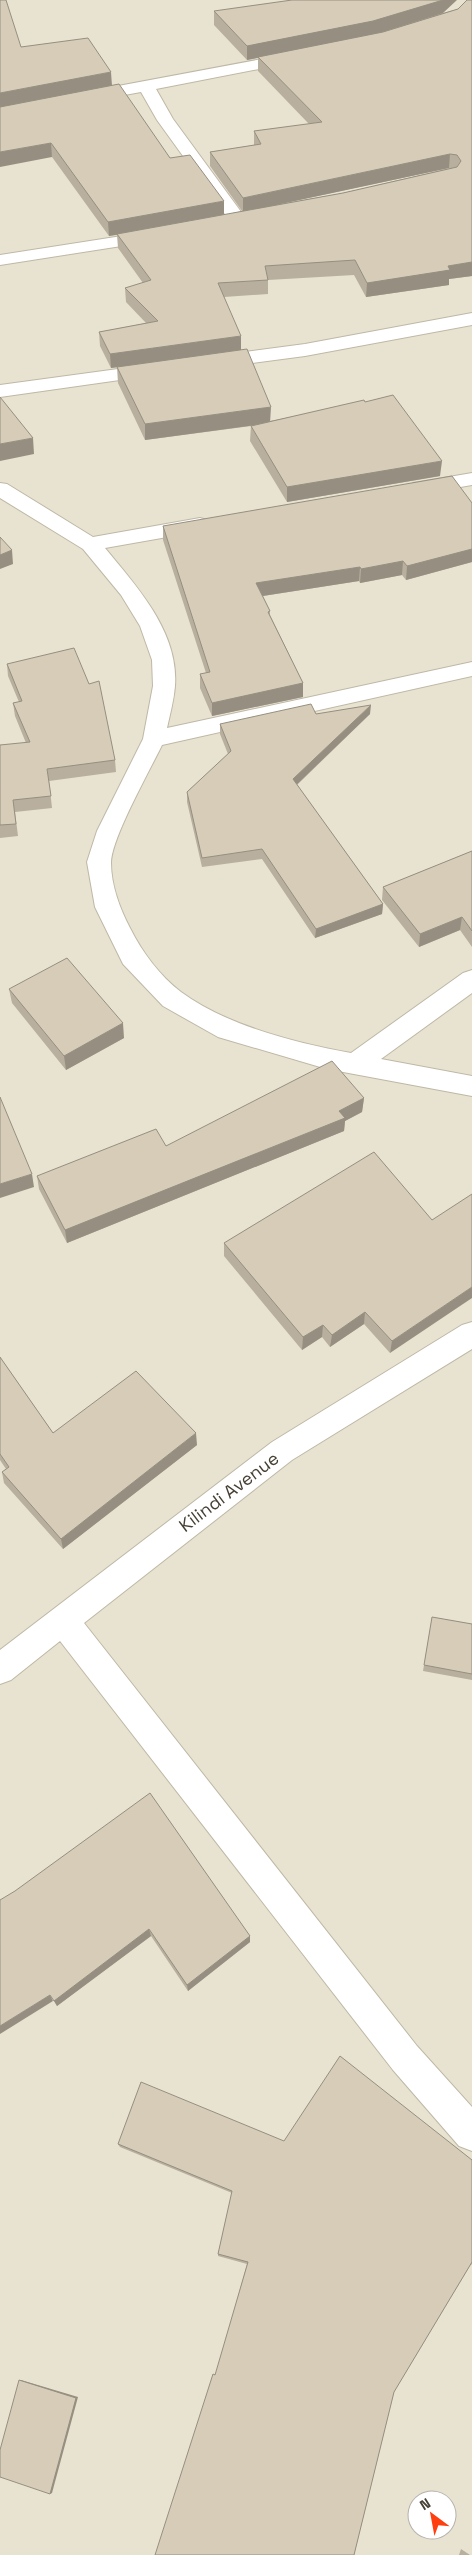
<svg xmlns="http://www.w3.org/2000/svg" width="472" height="2555" viewBox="0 0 472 2555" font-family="'Space Grotesk',sans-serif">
	<rect width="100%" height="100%" fill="#f3efe4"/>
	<path fill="#e8e2d1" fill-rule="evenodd" d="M0 0H472V2555H0ZM417 2500H447V2530H417Z"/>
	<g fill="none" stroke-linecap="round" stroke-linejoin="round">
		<defs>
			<path id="minor" d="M294 53 302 58 300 61 156 89 173 119 247 220 244 224H232L157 120 141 92 86 102 78 97 86 92Z
				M154 231 160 232 163 236 160 240 0 265V255Z
				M472 313V325L305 356 215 368 208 366 205 362 208 358 215 356 305 344Z
				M155 364 162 366 165 370 162 374 0 397V385Z
				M472 473V485L420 494 413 493 410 488 413 483 420 482Z
				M0 483 7 484 93 537 200 518 207 520 210 525 207 530 105 548C137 587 179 632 175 686 174 700 170 714 167 728L472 662V676L162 745C150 770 111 839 111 863 111 885 120 909 130 928 142 952 160 976 181 992 227 1026 296 1043 351 1053L463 973 472 970V993L381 1059 472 1076V1096L327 1069 218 1037 163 1006 123 964 95 907 87 862 97 831 143 739 153 686 152 660 140 626 121 595 83 549 0 498Z
				M472 1322V1349L292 1460 84 1623 417 2046 472 2107V2151L459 2146 393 2070 60 1641 11 1680 0 1684V1650L272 1442 462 1325Z"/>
		</defs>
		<use href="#minor" stroke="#bfb8a6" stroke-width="2"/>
		<use href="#minor" fill="#fff" fill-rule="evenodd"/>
	</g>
	<path fill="#b8af9e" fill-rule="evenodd" d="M458 9 472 276 449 279V285L366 297 354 275 268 280V294L224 297 241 350 270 421 365 402 440 476 287 502 250 441 251 426 145 440 118 383 117 367 111 368 100 346 99 332 146 323 126 302 125 288 143 283 118 248 117 235 109 236 52 157 21 47 112 85 170 158 224 215 242 211 210 166V152L254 145V131L309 124 258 71V58L247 60 214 25V11L443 13ZM449 168H450L343 193 275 205Z
		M472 503V562L406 580 402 575 360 583 359 581 263 596 270 611V615L303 683V697L212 716 200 688V674L206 673 163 540V526Z
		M7 664 115 760 116 772 49 781 52 808 15 812 18 836 0 838V745L26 743 15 716 13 703 19 702 8 676Z
		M316 714H370L297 785 383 904 382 914 315 938 262 859 202 867 187 802V792L228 754 220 734V724Z
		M472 851V947L460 930 419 947 382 900 383 887Z
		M9 989 124 1038 66 1070 12 1003Z
		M364 1098 362 1112 345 1121 344 1131 67 1243 39 1189 37 1176 166 1146Z
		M432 1220 390 1353 364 1324 330 1347 322 1337 302 1350 224 1256V1243Z
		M0 1357 53 1433 197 1445 63 1549 4 1483 2 1472 6 1469 0 1460Z
		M432 1617 472 1624V1680L423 1671Z
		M0 1900 250 1936V1942L188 1991 151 1936 57 2006Z
		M284 2141 472 2160V2265L471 2264 394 2392 354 2555 213 2374 216 2375 247 2264 218 2256V2254L232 2193 120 2147 118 2144Z
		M461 2549 470 2555H459Z"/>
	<path fill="#968f81" d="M443 0H457L443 13 373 35 247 60V46Z
		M111 72 112 86 0 108V93Z
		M51 143 52 157 0 167V152Z
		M450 154 449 168 243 212V198Z
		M224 201V216L109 236 108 222Z
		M472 262V276L449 279V285L366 297 367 283 448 266Z
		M241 336V351L111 368 110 354Z
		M271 407 270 423 145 440V424Z
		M33 438 34 454 0 461V444Z
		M442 461 440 476 287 502V487Z
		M472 549V562L406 580 407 566Z
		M12 550 13 564 0 569V555Z
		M403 561 402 575 360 583 361 569Z
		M360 567 359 581 256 597V583Z
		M303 683V697L212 716V703Z
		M371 705 370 714 292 789 293 779Z
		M383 904 382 914 315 938 316 929Z
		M462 917 460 930 419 947 420 934Z
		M123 1023 124 1038 66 1070 64 1056Z
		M364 1098 362 1112 345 1121 344 1131 67 1243 65 1230 339 1111Z
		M32 1174 34 1187 0 1198V1184Z
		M472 1287V1298L390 1353 392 1341Z
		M365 1312 364 1324 330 1347 332 1335Z
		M323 1325 322 1337 302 1350 303 1337Z
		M196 1433 197 1445 63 1549 61 1539Z
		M149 1929 151 1936 57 2006 54 2001Z
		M250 1936V1942L188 1991 187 1985Z
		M50 1995 53 2001 0 2034V2026Z
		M19 2380H21L78 2397 52 2493 50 2494Z"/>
	<path fill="#d6ccb8" stroke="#968f81" d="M0 0H6L21 47 88 38 111 72 0 93Z
		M292 0H443L373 21 247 46 214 11Z
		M467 0H472V262L448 266 450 270 367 283 355 260 265 266 268 280 218 283 241 336 110 354 99 332 158 321 125 288 151 280 117 234 343 193 457 167 461 161 457 155 450 154 243 198 210 152 261 144 254 131 322 122 258 57 383 32 458 9Z
		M119 84 170 158 190 155 224 201 108 222 51 143 0 152V107Z
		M247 349 271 407 145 424 117 367Z
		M393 395 442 461 287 487 251 426 364 400 365 402Z
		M0 397 33 438 0 444Z
		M452 476 472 503V549L407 566 403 561 361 569 360 567 256 583 270 611 268 612 303 683 212 703 200 674 210 672 163 526Z
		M0 537 12 550 0 555Z
		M74 648 89 684 99 681 115 760 47 769 51 796 13 800 16 824 0 825V745L30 742 13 703 22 701 7 664Z
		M311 704 316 714 371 705 293 779 383 904 316 929 262 849 202 858 187 792 231 751 220 724Z
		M472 851V931L462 917 420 934 383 887Z
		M67 958 123 1023 64 1056 9 989Z
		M332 1061 364 1098 339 1111 345 1118 65 1230 37 1176 156 1129 166 1146Z
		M0 1097 32 1174 0 1184Z
		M374 1152 432 1220 472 1194V1287L392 1341 365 1312 332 1335 323 1325 303 1337 224 1243Z
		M0 1357 53 1433 136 1371 196 1433 61 1539 2 1472 9 1467 0 1454Z
		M432 1617 472 1624V1674L424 1665Z
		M150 1793 250 1936 187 1985 149 1929 54 2001 50 1995 0 2026V1900L15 1891Z
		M340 2056 472 2160V2262L394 2392 354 2555H155L213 2374 215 2375 248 2262 218 2254 232 2191 118 2144 141 2082 284 2141Z
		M19 2380 76 2398 50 2494 0 2477V2450Z"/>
	<g text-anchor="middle" stroke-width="5" stroke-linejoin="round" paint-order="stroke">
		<g font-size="18" fill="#463f33" stroke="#fff">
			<text transform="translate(229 1492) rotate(-37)" y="6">Kilindi Avenue</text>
		</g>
	</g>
	<g transform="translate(432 2515) rotate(328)"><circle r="24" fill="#ffffff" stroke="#b5b2ad"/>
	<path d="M0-4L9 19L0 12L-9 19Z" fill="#ff3f0f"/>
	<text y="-8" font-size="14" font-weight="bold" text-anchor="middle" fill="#463f33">N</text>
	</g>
</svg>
